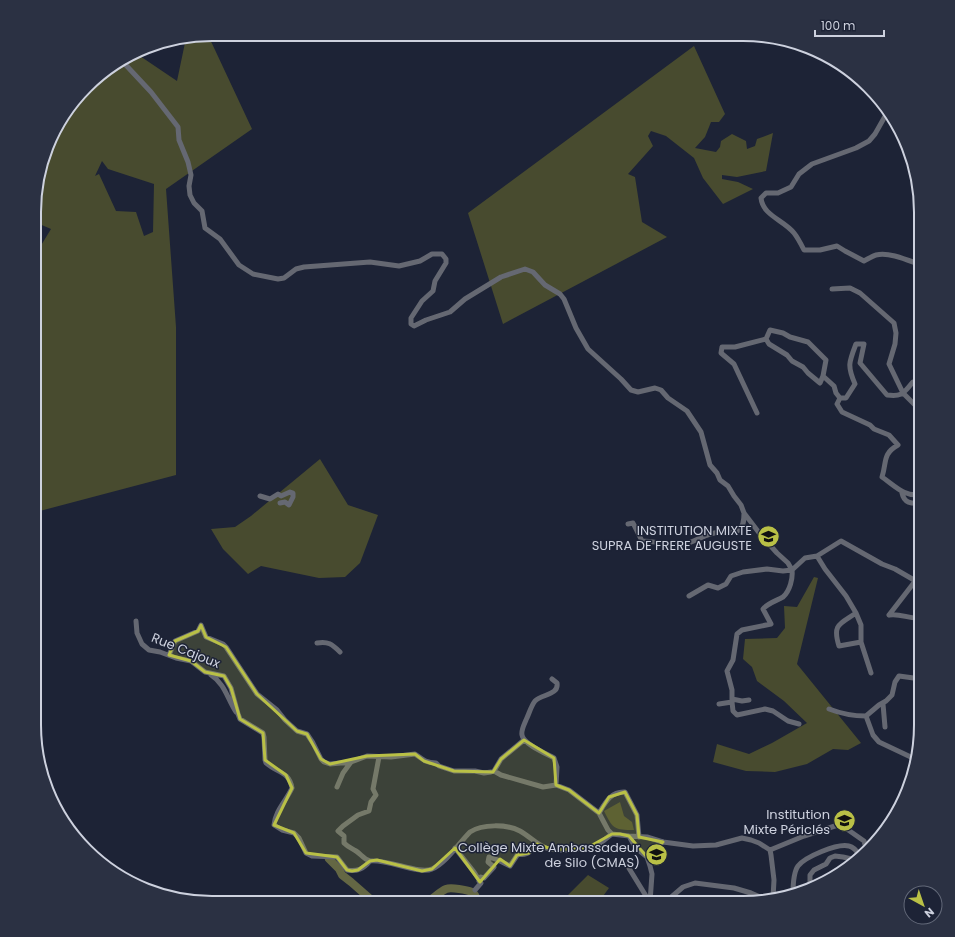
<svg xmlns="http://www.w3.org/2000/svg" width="955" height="937" viewBox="0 0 955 937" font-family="Poppins,sans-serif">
	<rect width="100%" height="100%" fill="#1d2336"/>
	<path fill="#484b2f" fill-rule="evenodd" d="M208 35 252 129 166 189 176 327V475L36 512 37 252 51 229 37 223V177L58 123 95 78 137 54 177 81 186 38ZM102 161 108 169 154 184 153 232 144 236 136 212 116 211 99 174 95 176Z
		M694 46 725 114 719 122H711L705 137 695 148 716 152 720 147 721 141 732 134 746 141 747 149 755 146 757 139 773 133 766 171 737 177 722 175V179L738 182 753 189 723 204 703 178 694 158 666 136 651 131 648 136 653 146 628 174 635 177 642 222 667 237 503 324 468 213Z
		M320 459 348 505 378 515 360 563 345 577 319 578 261 566 248 574 223 549 211 529 235 527 251 516Z
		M814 577 818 578 797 664 861 743 848 750 833 749 807 764 775 772 746 771 713 762 717 744 749 754 772 743 807 723 784 701 757 681 752 667 743 659 745 639 777 638 785 628 784 606 797 607Z
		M620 802 624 816 632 822 634 830C614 830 613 829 604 811Z
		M588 875 609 888 598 903H560Z"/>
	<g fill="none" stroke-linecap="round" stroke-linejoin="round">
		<path stroke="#646744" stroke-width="8" d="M329 859 339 869 342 875 351 882 375 903
			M425 903C433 899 439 892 446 889 451 887 467 890 472 892 476 894 477 899 478 903"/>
		<path stroke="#656872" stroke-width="5" d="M123 62 151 92 178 127 179 140 188 162 191 175 189 186 190 195 194 203 202 211 205 228 220 239 239 265 253 274 278 279 284 278 296 269 304 267 370 262 399 266 420 261 432 254H442L446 259V263L435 281 433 291 422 301 411 318V324L414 326 426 320 450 312 465 299 501 277 525 269 533 272 545 285 560 294 564 299 576 328 588 349 621 379 631 390 638 392 655 388 661 390 668 398 687 411 701 432 710 465 717 473 720 480 728 486 734 496 741 505 744 513 760 534 777 553 788 563 792 570 805 558 817 556 841 541 882 564 895 569 921 584
			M888 111 875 134 869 141 856 148 812 164 799 174 791 187 778 193H766L761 198C763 216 784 220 794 233 798 238 801 244 804 250H820L837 246 845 251 864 261C868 259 872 256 876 255 890 252 907 260 921 265
			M915 191 919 192
			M832 289 850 288 860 293 894 323 896 333 895 344 889 364 903 393 921 411
			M766 339 769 344 787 355 792 361 803 367 808 373 820 383 823 376
			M840 398 837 404 842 412 870 425 874 429 889 435 898 445C882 454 887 462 882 477 894 485 905 498 921 494
			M757 413 734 364 721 353 722 347H735L766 339 770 330 783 333 790 337 808 342 826 360 823 376 834 386 836 393 840 398H846L855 384C847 366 849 362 856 344H864L860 363 887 395C903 397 903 393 913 382L921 387
			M902 493C904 503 911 504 921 503
			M260 496 270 499 278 494 281 496 290 492 293 493V497L289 505 285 502 280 503
			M628 524 633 523 642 541C654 541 667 545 679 545 693 545 705 532 721 532 726 532 735 534 739 530 744 526 744 519 744 513
			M817 556 825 569 846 596 856 613 861 625V642L871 673
			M689 596 708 585 718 588 726 584 731 576 743 572 767 569 783 571 792 570C793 578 790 591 783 597 776 601 768 603 763 609L771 624 742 630 737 634 733 660 727 671 732 690V702
			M856 613C840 624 832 624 839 646L861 642
			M889 615 916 580
			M889 615C900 613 909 619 919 618L921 620
			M136 621 137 633 142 644 149 650 160 652 176 658 191 661 205 672 224 676 231 688 238 714 240 719 263 733 264 737 265 760 266 763C277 773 289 771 292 788 286 801 275 811 274 825L282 830 294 833 299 838 306 853 312 856 337 857 347 870C357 872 363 869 370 861 388 859 420 875 432 869 446 863 459 843 470 832 482 824 507 824 520 831 529 836 536 844 546 848 556 852 587 850 597 845 603 842 607 837 612 834
			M317 643C328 641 332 644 340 652
			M169 655 175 641 198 631 201 625 206 637 223 644 226 647 257 694 277 710 285 720 297 731 307 734 313 743 321 759 324 762 330 764 351 762 367 756 391 757 415 754C422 759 426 763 436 763L439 766 454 771H475L484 773 491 772 494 771 501 759 524 740
			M211 675C225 684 227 698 236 712
			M552 679 557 683C559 695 542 694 535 701 531 706 529 714 526 720 524 725 521 730 522 735 523 744 547 754 554 758L557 767 556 785 569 790 599 813 608 830 612 834 629 836 647 837 663 842 693 846 716 845 742 838 751 840 759 843 770 850 771 855 774 880 773 898
			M732 699 742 701 749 700
			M719 704 732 702 733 711 737 715 765 709 773 711 788 721 799 724
			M883 704 885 727
			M829 709C842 714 853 716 866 716L879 705 886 701 892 695 895 682 899 676 921 679
			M866 716 873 735 879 742 915 759
			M494 771 501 775 543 787 556 785
			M337 787 343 773 351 762
			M599 813C605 803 611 791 625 792L637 815 639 837
			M629 836 635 847 647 857 650 866 652 874 650 902
			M455 848 474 872 481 883 475 890
			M770 850 804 836 838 825 844 827 864 841 866 848
			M647 857 663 842
			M370 861C363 859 361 854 356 851 351 848 348 847 344 843V836L338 831 343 826 358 815 369 811 371 802 376 795 373 789 379 757
			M627 865 646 896 654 903 669 899 683 887 695 883 734 888 751 893 767 900
			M479 881 481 877 484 878 494 867 488 862 489 857 498 860 510 866 518 854C529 857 531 848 539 845
			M810 890V875L814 870 826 864 830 858 835 856 843 857 856 860
			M793 894C793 886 793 873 798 866 805 857 837 843 849 846 854 847 857 851 860 856"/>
	</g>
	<path fill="#b9c046" fill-opacity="0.2" stroke="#b9c046" stroke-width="3" stroke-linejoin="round" d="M201 625 206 637 226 647 257 694 297 731 307 734 321 759 330 764 367 756 415 754 424 761 454 771 493 772 501 759 524 740 554 758 556 785 569 790 599 813 609 797 625 792 637 815 639 837 663 842 647 857 629 836 620 834H612L587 848 554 850 537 844 529 853 517 855 510 866 500 859 480 882 455 848 432 869 422 871 377 860 370 861 358 870 352 871 347 870 337 857 306 853 294 833 274 825 292 788 286 775 265 760 263 733 240 719 231 688 224 676 205 672 191 661 169 655 175 641 198 631Z"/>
	<defs>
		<symbol id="school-disc" viewBox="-11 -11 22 22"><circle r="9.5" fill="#b9c046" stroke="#1d2336"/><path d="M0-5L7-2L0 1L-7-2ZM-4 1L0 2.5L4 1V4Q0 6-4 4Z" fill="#111"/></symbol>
	</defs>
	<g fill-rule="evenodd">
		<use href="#school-disc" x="756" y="524" width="25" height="25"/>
		<use href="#school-disc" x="832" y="808" width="25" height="25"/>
		<use href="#school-disc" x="644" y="842" width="25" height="25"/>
	</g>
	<g text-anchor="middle" stroke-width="3" stroke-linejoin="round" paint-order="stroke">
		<g font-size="13" fill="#cdd1de" stroke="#1d2336" text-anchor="end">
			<text x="752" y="535">INSTITUTION MIXTE<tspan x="752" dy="15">SUPRA DE FRERE AUGUSTE</tspan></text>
			<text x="830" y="819">Institution<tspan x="830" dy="15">Mixte Périclés</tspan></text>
			<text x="640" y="852">Collège Mixte Ambassadeur<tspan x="640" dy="15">de Silo (CMAS)</tspan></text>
		</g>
		<g font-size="13" fill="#cdd1de" stroke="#1d2336">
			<text transform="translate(186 650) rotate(22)" y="5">Rue Cajoux</text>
		</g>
	</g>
	<path d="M0 0H955V937H0ZM212 41H743A171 171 0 0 1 914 212V725A171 171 0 0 1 743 896H212A171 171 0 0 1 41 725V212A171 171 0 0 1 212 41Z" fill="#2b3143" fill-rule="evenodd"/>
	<path fill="none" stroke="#cdd1de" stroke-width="2" d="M212 41H743A171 171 0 0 1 914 212V725A171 171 0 0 1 743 896H212A171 171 0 0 1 41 725V212A171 171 0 0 1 212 41Z"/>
	<g transform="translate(923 905) rotate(140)"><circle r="19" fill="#1d2336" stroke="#636979"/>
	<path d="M0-3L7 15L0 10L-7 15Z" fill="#b9c046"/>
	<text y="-6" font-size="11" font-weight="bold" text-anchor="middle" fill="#cdd1de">N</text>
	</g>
	<path d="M815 30v6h69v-6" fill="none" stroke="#cdd1de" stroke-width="2"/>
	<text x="821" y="30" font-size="12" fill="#cdd1de" stroke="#1d2336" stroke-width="3" paint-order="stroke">100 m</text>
</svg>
